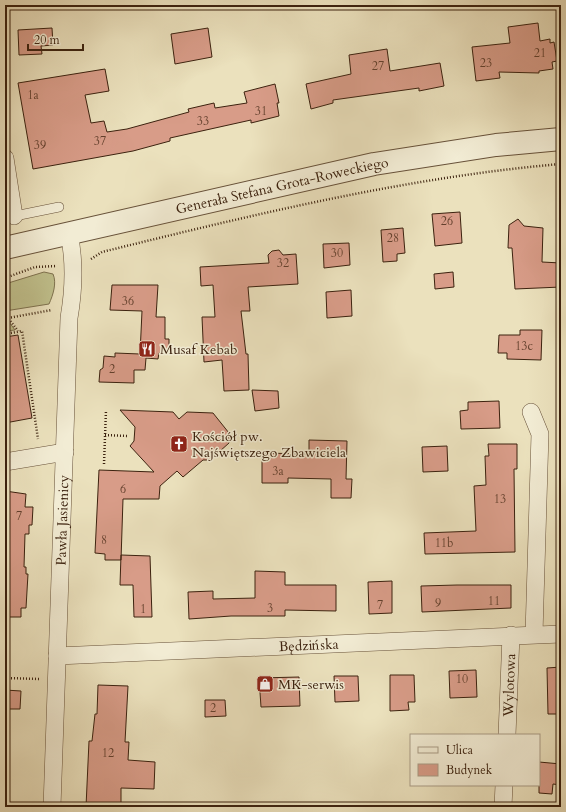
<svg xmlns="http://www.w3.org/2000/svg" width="566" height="812" viewBox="0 0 566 812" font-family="Cardo,serif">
	<rect width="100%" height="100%" fill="#ebe1bd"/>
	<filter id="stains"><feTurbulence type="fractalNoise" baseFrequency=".005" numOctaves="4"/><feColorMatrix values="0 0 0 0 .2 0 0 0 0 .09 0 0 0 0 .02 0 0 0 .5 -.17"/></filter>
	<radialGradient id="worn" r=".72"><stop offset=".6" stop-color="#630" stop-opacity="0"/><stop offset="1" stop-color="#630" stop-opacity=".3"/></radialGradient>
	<path fill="#c0c08c" stroke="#7e714e" d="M44 272 53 274C57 283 53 295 49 304L5 311V284Z
		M5 322H9L15 330 5 331Z"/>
	<path fill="#d89c88" stroke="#3c220f" d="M538 23 540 41 550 39V43L554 42 557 61 552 62 553 69 539 71V73L499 72 500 78 476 81 472 47 510 43 508 27Z
		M52 28 53 45 41 46 42 54 19 55 18 30Z
		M208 28 212 57 175 64 171 34Z
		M387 49 390 71 440 63 444 86 419 91V88L333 100V103L311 109 306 84 351 74 349 55Z
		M105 69 109 91 85 95 91 123 104 121 107 132 127 129 189 112 188 109 214 103 215 108 247 103 244 92 275 84 279 103H277L279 116 251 123V120L170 138V141L133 151 33 169 18 83Z
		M460 212 462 243 435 246 432 214Z
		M518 219 524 226 543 228 542 262 561 263V287L515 289 512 248H508L509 225Z
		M403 228 405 253 397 254V261L383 262 381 230Z
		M349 243 350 265 324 268 323 244Z
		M279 250 283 255 296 254 298 284 248 287 250 311H241L246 354H248L249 390 224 391 222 360 204 362 202 317H215L213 285 201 286 200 267 269 263 268 255 272 251Z
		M453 272 454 287 435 289 434 274Z
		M112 285H158L156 317H165V339H169V354L159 353 158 359 146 358 145 370H134V383L99 382 100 370 103 368 104 356 115 357V353L140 354 142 311 110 310Z
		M351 290 352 316 327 318 326 292Z
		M520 330H542L541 360 507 359V353H498L499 335H520Z
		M18 335 32 418 5 423V337Z
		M252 390 278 391 279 408 255 411Z
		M499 401 500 428 461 429 460 411 468 410V402Z
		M120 410 173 412 179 419 187 412 213 413 229 433V443L210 460H203L183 477 177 471 160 486 159 499H123L121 560H105V554L95 553 99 470 154 472 130 446 134 441 135 427Z
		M309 440 347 441 346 479H352L351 498H331V479L288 478V483H262V453L309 454Z
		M488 444H517V469H514L515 552 425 554 424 533 476 531 474 486 486 485 485 456H489Z
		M447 446 448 471 423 472 422 447Z
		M5 491 26 494 25 507H33L32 525H29V534H25L24 567H26V574H28L26 608H21V617H5Z
		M121 555 150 556 152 617H134L133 585H120Z
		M255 571 285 572V585H336V611L285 610V616H231L189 619 188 592 213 591V599L255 598Z
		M392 581V613L369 614 368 582Z
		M457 585H511V608L422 612 421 586Z
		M561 667V714H548L547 668Z
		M476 670 477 697 450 698 449 671Z
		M390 675H414L415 702H408L409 710 390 711Z
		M334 676H358L359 701 335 702Z
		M299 677 300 706 261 707 259 678Z
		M98 685 128 686 125 742H129L128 760 155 762 154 789 121 788V807H86L89 741H92L95 714H97Z
		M5 690 21 691 20 709H5Z
		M205 700H225L226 716 205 717Z
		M539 762 561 764V785L553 784 552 794 539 793Z"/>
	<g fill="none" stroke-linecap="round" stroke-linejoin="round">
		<defs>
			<path id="service" d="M5 218 59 207"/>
			<g id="minor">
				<path d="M5 158 14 216"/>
				<path d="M531 412 540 434 534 634"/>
				<path d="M5 462 65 452"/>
				<path id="s1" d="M57 656 561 634"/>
				<path id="s2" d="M507 735 511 635"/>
				<path id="s3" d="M52 807 69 318C74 289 75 262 69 233"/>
				<path d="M503 807 504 785"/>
			</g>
			<g id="tertiary">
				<path id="s4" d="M5 248 374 164 496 145 561 139"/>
			</g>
		</defs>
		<use href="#service" stroke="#68523a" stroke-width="10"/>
		<use href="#minor" stroke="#68523a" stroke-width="18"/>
		<use href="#tertiary" stroke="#68523a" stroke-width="24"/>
		<path stroke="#3c220f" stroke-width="2.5" stroke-dasharray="1 2" stroke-linecap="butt" d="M91 259 102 252C252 215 407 177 561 164
			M5 278 35 267 57 266
			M5 314 18 331
			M8 318 52 310
			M5 334 22 331 38 439
			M105 435 127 436
			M104 464 106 410
			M5 678 40 679"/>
		<use href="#service" stroke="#f2ecd4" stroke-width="9"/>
		<use href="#minor" stroke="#f2ecd4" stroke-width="17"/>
		<use href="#tertiary" stroke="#f2ecd4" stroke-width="22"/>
	</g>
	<defs>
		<symbol id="restaurant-square" viewBox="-11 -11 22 22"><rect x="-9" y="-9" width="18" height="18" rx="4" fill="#8f2418" stroke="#f2ecd4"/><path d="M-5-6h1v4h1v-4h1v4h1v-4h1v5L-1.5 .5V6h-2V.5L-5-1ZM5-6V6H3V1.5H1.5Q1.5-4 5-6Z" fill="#fff"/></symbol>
		<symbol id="church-square" viewBox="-11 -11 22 22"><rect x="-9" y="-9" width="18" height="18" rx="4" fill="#8f2418" stroke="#f2ecd4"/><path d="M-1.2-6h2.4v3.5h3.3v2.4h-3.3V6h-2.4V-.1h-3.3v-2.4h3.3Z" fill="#fff"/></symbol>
		<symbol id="shop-square" viewBox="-11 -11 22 22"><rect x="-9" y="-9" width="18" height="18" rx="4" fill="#8f2418" stroke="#f2ecd4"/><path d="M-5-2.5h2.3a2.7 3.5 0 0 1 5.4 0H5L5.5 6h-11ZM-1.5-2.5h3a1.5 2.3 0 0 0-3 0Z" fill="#fff"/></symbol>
	</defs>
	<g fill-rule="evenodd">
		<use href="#restaurant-square" x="137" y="339" width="20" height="20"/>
		<use href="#church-square" x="169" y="434" width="20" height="20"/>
		<use href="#shop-square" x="255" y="674" width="20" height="20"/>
	</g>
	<g text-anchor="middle" stroke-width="3" stroke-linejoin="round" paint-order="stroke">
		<g font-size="12" fill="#63402d">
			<text x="540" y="57">21</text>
			<text x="486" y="67">23</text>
			<text x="378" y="70">27</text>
			<text x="33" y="99">1a</text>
			<text x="261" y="115">31</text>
			<text x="203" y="125">33</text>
			<text x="100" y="145">37</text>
			<text x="40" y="149">39</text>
			<text x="447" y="225">26</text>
			<text x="393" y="242">28</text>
			<text x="337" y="257">30</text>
			<text x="283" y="267">32</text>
			<text x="128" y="305">36</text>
			<text x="524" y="350">13c</text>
			<text x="112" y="373">2</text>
			<text x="278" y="475">3a</text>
			<text x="123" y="493">6</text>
			<text x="500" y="503">13</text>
			<text x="19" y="520">7</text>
			<text x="104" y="544">8</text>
			<text x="444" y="547">11b</text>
			<text x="494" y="605">11</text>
			<text x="438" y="607">9</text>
			<text x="380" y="609">7</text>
			<text x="270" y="612">3</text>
			<text x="143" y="613">1</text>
			<text x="462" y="683">10</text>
			<text x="213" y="712">2</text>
			<text x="108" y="757">12</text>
		</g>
		<g font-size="14" fill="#3c220f" stroke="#f2ecd4">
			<text dy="5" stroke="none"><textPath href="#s4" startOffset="284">Generała Stefana Grota-Roweckiego</textPath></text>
			<text dy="5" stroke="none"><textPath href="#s3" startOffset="287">Pawła Jasienicy</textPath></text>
			<text dy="5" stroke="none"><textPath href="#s1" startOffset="252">Będzińska</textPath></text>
			<text dy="5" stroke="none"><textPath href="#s2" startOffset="50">Wylotowa</textPath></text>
		</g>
		<g font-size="14" fill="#3c220f" stroke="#f2ecd4" text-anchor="start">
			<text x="160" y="354">Musaf Kebab</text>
			<text x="192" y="441">Kościół pw.<tspan x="192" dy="16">Najświętszego Zbawiciela</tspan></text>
			<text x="278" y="689">MK-serwis</text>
		</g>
	</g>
	<rect width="566" height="812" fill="none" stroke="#ebe1bd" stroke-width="20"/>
	<rect x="6" y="6" width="554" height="800" fill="none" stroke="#3c220f" stroke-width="2"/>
	<rect x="10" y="10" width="546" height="792" fill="none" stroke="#3c220f"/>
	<rect x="410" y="734" width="130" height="52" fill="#f2ecd4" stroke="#a99b85"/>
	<rect x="418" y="747" width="20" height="6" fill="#f2ecd4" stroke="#a99b85"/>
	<text x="446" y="754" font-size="12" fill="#3c220f">Ulica</text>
	<rect x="418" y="764" width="20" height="12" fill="#d89c88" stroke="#a99b85"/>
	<text x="446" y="774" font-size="12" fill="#3c220f">Budynek</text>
	<path d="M28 44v6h55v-6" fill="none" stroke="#3c220f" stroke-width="2"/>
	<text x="34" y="44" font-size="12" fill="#3c220f" stroke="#f2ecd4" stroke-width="3" paint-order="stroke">20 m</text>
	<rect width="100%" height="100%" filter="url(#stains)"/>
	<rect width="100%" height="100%" fill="url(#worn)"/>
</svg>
